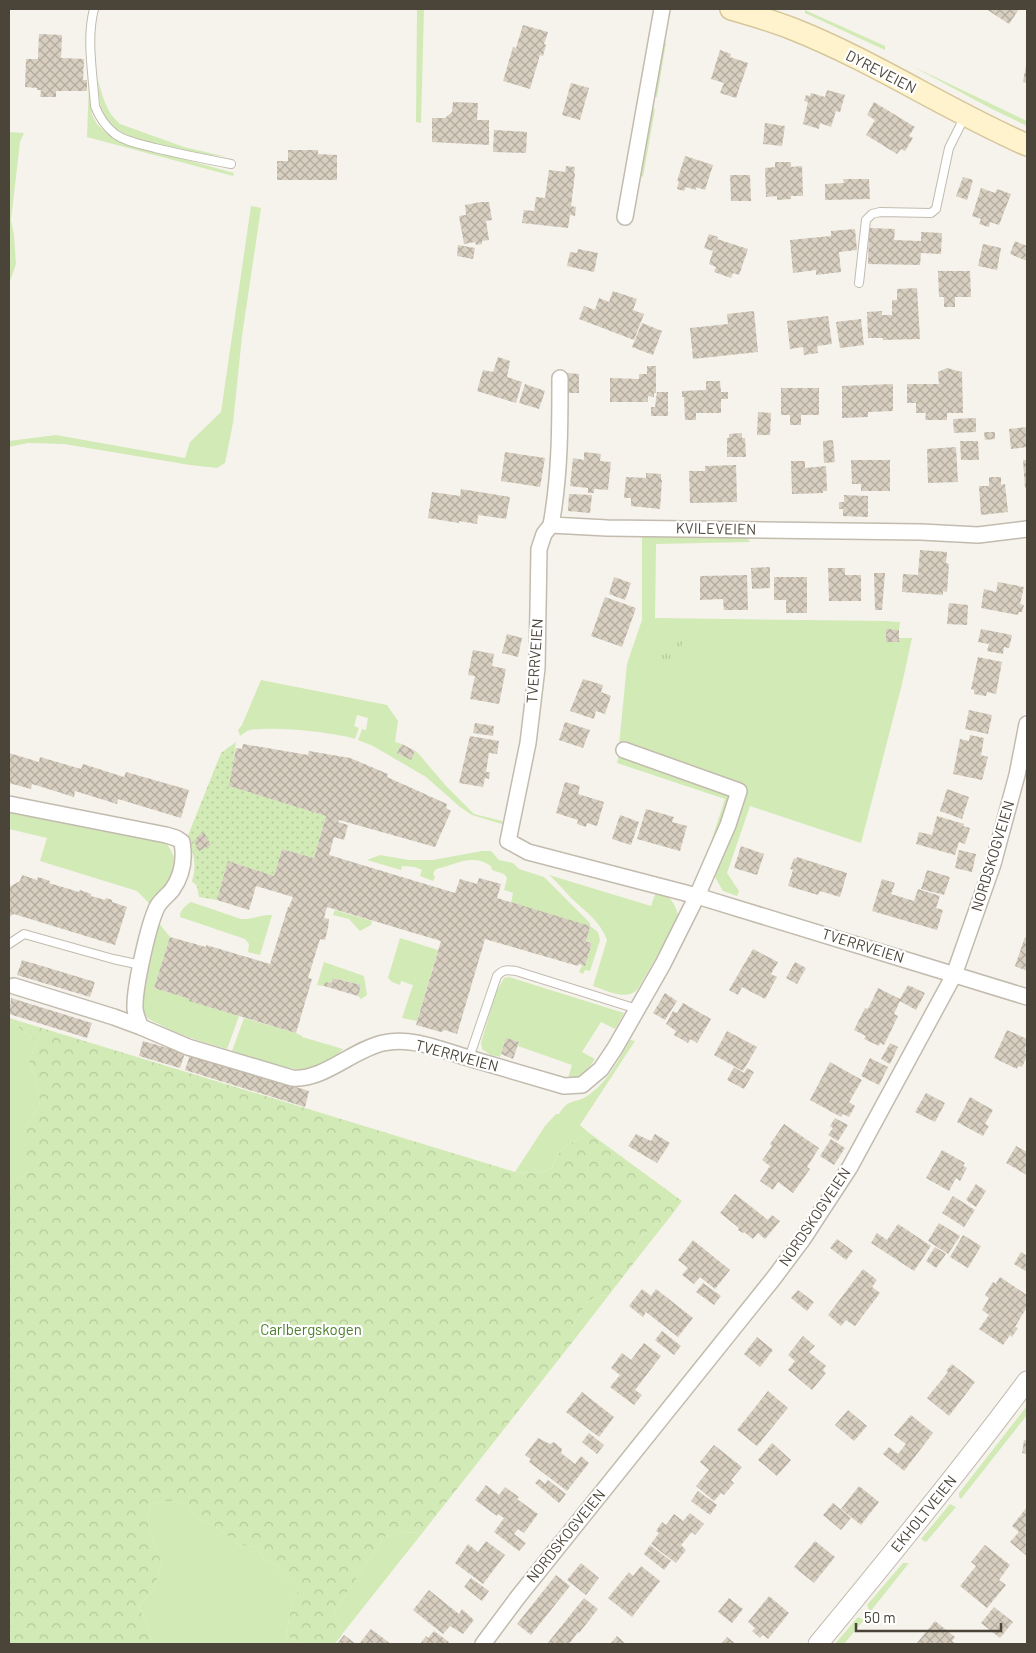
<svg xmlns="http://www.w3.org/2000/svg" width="1036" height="1653" viewBox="0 0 1036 1653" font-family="Barlow,sans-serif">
	<defs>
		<pattern id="forest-crowns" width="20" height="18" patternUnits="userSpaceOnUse" patternTransform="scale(1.25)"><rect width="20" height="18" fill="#d2eab5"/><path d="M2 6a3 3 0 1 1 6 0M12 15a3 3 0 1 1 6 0" fill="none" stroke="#b6ca9c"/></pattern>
		<pattern id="park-tufts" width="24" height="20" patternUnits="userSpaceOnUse" patternTransform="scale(1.25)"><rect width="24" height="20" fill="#d2eab5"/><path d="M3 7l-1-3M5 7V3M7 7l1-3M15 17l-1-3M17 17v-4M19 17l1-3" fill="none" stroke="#b6ca9c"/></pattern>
		<pattern id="garden-dots" width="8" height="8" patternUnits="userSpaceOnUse" patternTransform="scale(1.25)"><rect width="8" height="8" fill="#d2eab5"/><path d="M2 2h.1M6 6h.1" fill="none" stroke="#b6ca9c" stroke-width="1.8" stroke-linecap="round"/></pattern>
		<pattern id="building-cross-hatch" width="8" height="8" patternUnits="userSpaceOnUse" patternTransform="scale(1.25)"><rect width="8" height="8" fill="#d8cfc1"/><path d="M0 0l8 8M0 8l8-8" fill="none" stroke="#b1aa9e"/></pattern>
	</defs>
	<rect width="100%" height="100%" fill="#f6f3ec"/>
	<path fill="#d2eab5" d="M417 9H424L421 123 416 122Z
		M805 10 885 46V50L805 13Z
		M662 42 666 43 657 97H652Z
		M912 66 1027 121V126L990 108Z
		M98 80C103 97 106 112 120 124L184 147 227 157C199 154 124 143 107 121 99 110 99 93 98 80Z
		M89 81 92 115 97 124 106 133 126 143 234 173 233 176 87 137Z
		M651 108 655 109 643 177 638 175Z
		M9 132 24 133 20 142 11 220 14 235 16 264 9 284Z
		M251 206 261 208 242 336 233 423 225 463 217 468 190 465 64 444 28 443 9 447V441L56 435 185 458 190 442 221 412Z
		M679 535 747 537 750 542 656 544 655 618 885 621 900 622 899 630H886V642H899V638H912L902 684 861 843 750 806 727 873 739 891 737 896 723 891 715 877 743 790 619 745 627 664 642 620V536Z
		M261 680 387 705 398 721 395 742 402 744 397 753 411 760 415 751 417 752 447 787 474 814 506 822 505 825 472 815 460 807 426 777 373 746 358 740 362 729 366 730 368 718 357 715 354 726 359 728 355 739C335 732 271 726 250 730 246 731 243 734 240 736L238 730 242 725Z
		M619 755 732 793 708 863H704L725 799 617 763Z
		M9 810 166 843C188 872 165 882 152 906L137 891 40 861 47 838 9 829Z
		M482 851H491L499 860 513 863 519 869 544 877 590 923V926L598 932 600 940 590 971 585 970 583 974 579 972 582 965 585 966 592 943 511 903 513 893 504 890 507 878 504 874 492 870 491 866C472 853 456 865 436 869L433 874 435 877 433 881 420 876 422 870 415 867 402 866 401 870 367 860 380 855 409 860H433Z
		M549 875 651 906 656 892C670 896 673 900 678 914L671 932 637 990C625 1001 606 990 593 986L607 940C600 921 585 911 571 898 564 890 557 882 549 875Z
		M191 902 241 919C253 920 261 914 272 915L260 955 248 952 249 944 245 939 180 917C180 910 185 906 191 902Z
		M335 910 372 921 371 925 360 931 349 919 333 915Z
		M158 922 170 937 154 988 190 999V1001L239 1016 227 1049C203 1042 181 1036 159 1024 155 1022 149 1020 146 1016 135 1004 154 938 158 922Z
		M400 938 438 950 417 1021 402 1018 413 985 401 981 400 985 392 982 388 978Z
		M324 962 364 976 367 995 361 999 358 996 361 985 334 978 332 983 326 982 324 986 317 985Z
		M509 977 624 1013 615 1029 601 1022 582 1052 595 1059C588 1069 582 1080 568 1078L572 1065 518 1046 519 1042 506 1038 500 1057 491 1055 482 1049 481 1043 496 992 504 978Z
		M244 1018 296 1033 302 1036V1037L343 1049C310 1085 271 1064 232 1051Z
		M9 1020 37 1042 29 1061 36 1080 40 1103 27 1127V1171L9 1187Z
		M630 1040 635 1041 580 1125 588 1132C571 1146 560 1143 552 1168 539 1174 529 1173 515 1172L545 1126 556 1114H559C570 1096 576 1105 590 1094 608 1081 619 1059 630 1040Z
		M670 1217 636 1260 634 1245 652 1227Z
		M597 1295 608 1296 574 1340 572 1327 586 1303Z
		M1027 1406V1415L961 1499 959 1497V1493Z
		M168 1501 188 1503 195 1517 218 1528 237 1544 259 1548 262 1558 276 1564 284 1579 299 1588 290 1611 287 1636 301 1644H153L139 1606 155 1586 162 1563 153 1542 148 1522 150 1504Z
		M950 1504 956 1507 926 1542 921 1539Z
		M423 1532 343 1633 334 1612 384 1537 397 1533Z
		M903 1563H909L870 1612 867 1605Z
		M858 1617 864 1620 844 1644H835Z"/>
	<path fill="url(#forest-crowns)" d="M9 1018 515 1172C529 1173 539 1174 552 1168 561 1142 570 1147 588 1132L682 1201 670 1217 652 1227 634 1245 636 1260 608 1296 597 1295 586 1303 572 1327 574 1340 423 1532 397 1533 384 1537 334 1612 343 1633 335 1644H301L287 1636 290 1611 299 1588 284 1579 276 1564 262 1558 259 1548 237 1544 218 1528 195 1517 188 1503 168 1501 150 1504 148 1522 153 1542 162 1563 155 1586 139 1606 153 1644H9V1187L27 1171V1127L40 1103 36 1080 29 1061 37 1042 9 1020Z"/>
	<path fill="url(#park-tufts)" d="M662 634 683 639 677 667 656 663Z"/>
	<path fill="url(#garden-dots)" d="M236 742 230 786 326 816 314 858 282 849 274 876 230 862 217 900 199 897 197 886 192 881C197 866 194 852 187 838L221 753Z"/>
	<path fill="url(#building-cross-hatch)" d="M986 9H1019L1009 24Z
		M523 25 548 32 544 44 546 45 543 56 540 55 530 89 503 81 513 47 516 48Z
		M39 34 62 35 61 58 84 59 83 80H87V91H56V97H40L41 90H37V88L25 87 26 59H38Z
		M720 50 731 54 730 57 748 63 736 98 720 93 724 83 711 79Z
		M1026 65H1027V83L1023 82Z
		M571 83 589 88 580 120 562 115Z
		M827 90 845 95 840 112 836 111 831 127 820 123 819 129 803 124 808 102 804 101 806 95 810 96 811 93 825 97Z
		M453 102 478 103 477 120H489V145L432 142V118H445L452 112Z
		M874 102 915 127 909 136 913 138 905 151 901 149 897 154 866 135 875 120 867 115Z
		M765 123 785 126 782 146 763 144Z
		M494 130 527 132 526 153 493 152Z
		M288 150H318V154L337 155V180H277V161H288Z
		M685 156 713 165 705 190 696 187V190L686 187 684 191 677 189 679 181H677Z
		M775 162H791V167L802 166 803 196H791V199L777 200V196L766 197 765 168 775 167Z
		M566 166 575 167 574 173 575 174 571 206 576 207 575 216 570 215 568 228 522 223 524 210 534 211 536 197 545 198 549 170 565 172Z
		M730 175H750L751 201H731Z
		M963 177 973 180 967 200 956 196Z
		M843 179H869L870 199 825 200V184L844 183Z
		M981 188 995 193 997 189 1011 194 999 225 990 222 989 227 979 224 981 219 972 216Z
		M481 202H489L492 220 486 221 489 240 482 241V244L476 245 475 242 464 244 459 216 466 215 465 205Z
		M869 228 895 229 894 240 921 241V232L942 233 941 254 921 253 920 265 868 264Z
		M855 229 857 250 839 252 841 272 816 275V270L793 273 790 240 831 236V231Z
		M709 234 718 237 717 239 748 249 739 275 733 273 731 278 714 272 716 267 709 264 713 251 704 248Z
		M1015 241 1027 246V261L1010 254Z
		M983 244 1001 248 997 270 978 266Z
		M458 245 475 248 473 259 457 256Z
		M578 249 598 253 594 272 567 266 570 252 577 253Z
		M938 271H970L971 297H955V307H944V297H939Z
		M917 288 920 339 883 340V338H868L867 312 882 311V315H892V300H897V289Z
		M613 291 637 299 633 310 644 314 634 340 579 319 584 306 595 310 599 298 609 302Z
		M754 311 758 352 693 359 690 328 728 324 727 314Z
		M828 316 832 344 817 346 818 353 804 355 803 347 790 349 787 321Z
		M861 319 864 345 840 348 836 322Z
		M642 323 662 331 653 355 632 347Z
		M498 357 510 361 507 377 522 382 516 403 477 391 483 370 493 372Z
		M647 366H656V393H654V397L648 396V402H610V378L639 379V374H647Z
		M947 368 962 372 963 413H947V420H925L926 413H916V403H907V384H939L938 372Z
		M567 373 579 374V393H567Z
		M706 381H720L721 392H728V399H721V413H696V420H685L684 397H682V391L706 390Z
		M525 384 545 391 539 409 519 403Z
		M893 384V411L868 412V417L842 418V386Z
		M781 388H819V415H801V425H790V415H781Z
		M657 392H668V416H651V407H655Z
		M758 412 771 413 770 435H757Z
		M976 418V432L954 433 953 419Z
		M1027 427V447L1011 449 1009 429Z
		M984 432H995V439L985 440Z
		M742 433V438H745L746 457H727V438H729V434Z
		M833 440 835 462 824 463 823 441Z
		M960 441H978L979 460H961Z
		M956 447 958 482 928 483 927 449Z
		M505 452 545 458 540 487 501 481Z
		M584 452 601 454 600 461 611 462 608 490 594 489V493H588V488L570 486 573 458 584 460Z
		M851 460H890V491H861V484H852Z
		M1023 460H1027V488H1025Z
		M791 461H805V468L826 466 827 491H823V493L792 494Z
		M736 465 737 502 690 503 689 471H705V466Z
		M646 473 661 474V480H662L660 509 631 506V498H624L626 477 646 478Z
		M989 477H1001V485L1005 484 1008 512 981 515 979 486H989Z
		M461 489 510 497 506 519 478 515 477 524 459 521V523L428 518 432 492 460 496Z
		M569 494 592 495 590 513 568 511Z
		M844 495 868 496V517L843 516V509H839V502H844Z
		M920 550 947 552 946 563 949 564 947 592 943 591V595L902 592 903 574 918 575Z
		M770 567V588L752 589 751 568Z
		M828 568H845V575H861V601H829Z
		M874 573H885L882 610H875Z
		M747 575 748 610H724L723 599 700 600V576Z
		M614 577 631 583 625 600 609 594Z
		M774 577H807V613H786V600H774Z
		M998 582 1024 587 1020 604 1024 605 1022 612H1019L1018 615 981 608 984 589 996 592Z
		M605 597 636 608 622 647 591 636Z
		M949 603 968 605 967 625 947 624Z
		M886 629 899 630V642H886Z
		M981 629 1012 635 1009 648 1004 647 1003 654 987 651 989 644 978 642Z
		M507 634 522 638 518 657 502 653Z
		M473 650 494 654 492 666 506 669 499 704 470 699 475 676 468 675Z
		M978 657 1002 662 996 694 987 692 986 696 974 694V690L971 689Z
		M583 679 603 685 601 692 611 696 605 714 596 711 594 719 570 711Z
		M969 710 992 715 988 734 965 729Z
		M565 722 590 730 583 748 559 740Z
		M475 723 494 726 493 736 473 733Z
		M970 735 984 738 981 755 988 757 982 780 953 774 960 739 969 741Z
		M470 736 499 741 497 754 489 753 486 772H490L489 779 485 778 483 787 459 783Z
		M243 744 308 755 309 751 350 758 388 774 387 777 447 804 446 808 451 811 435 847 339 820 338 822 348 825 344 840 334 837 329 855 455 893 460 879 477 884 479 878 501 884 497 898 590 926 586 941 592 943 585 966 579 964 578 966 485 939 457 1034 445 1030 441 1032 416 1025 441 941 327 907 324 918 329 919 328 928 325 940 320 939 308 978 312 979 296 1033 189 1001 190 999 154 988 170 937 206 947V945L270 964 288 907H289L293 897 256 886 249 910 217 900 228 861 274 876 282 849 314 858 326 816 229 786 236 748 242 749Z
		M402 744 415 751 411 760 397 753Z
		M9 753 39 762 40 757 81 769 83 764 124 777 126 772 189 790 181 818 118 799 117 804 75 791 74 797 32 784 31 789 9 783Z
		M565 782 580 786 578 794 604 802 597 826 587 823 586 827 577 824 578 820 556 813Z
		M947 789 969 797 962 819 940 811Z
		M646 809 674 817 672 822 687 826 680 851 637 839Z
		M620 815 639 822 631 845 612 839Z
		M937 816 964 824 963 826 970 828 965 844 959 842 955 855 916 844 919 832 932 835Z
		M203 831 211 845 199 851 194 841Z
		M741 846 764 854 757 875 734 868Z
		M959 850 976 854 972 872 955 868Z
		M797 857 847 873 840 897 820 891 818 895 788 886 793 870 790 869 794 858 796 859Z
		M927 870 950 877 944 895 921 889Z
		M22 875 37 880 38 877 50 881 49 883 79 892 80 890 91 894V896L105 900 106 898 112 900V902L127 907 115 945 14 914 9 917V887L20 881Z
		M882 879 895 883 891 894 914 901 918 889 940 896 936 908 943 910 937 930 872 911Z
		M1025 937 1027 938V971L1015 966Z
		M753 949 778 962 771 974 777 977 765 999 742 987 738 995 729 990Z
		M22 960 95 982 90 997 17 975Z
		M795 962 806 968 797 984 786 978Z
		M333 978 361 985 358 996 324 986 325 982 332 983Z
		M908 985 925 993 916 1010 900 1001 894 1014 898 1016 884 1045 880 1043 879 1046 864 1039 866 1036 854 1030 865 1008 868 1009 878 988 900 999Z
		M665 993 677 1001 665 1020 653 1013Z
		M11 998 92 1023 87 1038 9 1014Z
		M683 1003 711 1019 697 1043 690 1039 688 1043 674 1035 676 1031 666 1024 673 1011 677 1013Z
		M1007 1030 1027 1039 1025 1050 1027 1051V1056L1022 1067 1018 1066 1017 1069 994 1058Z
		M727 1031 757 1047 743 1071 714 1055Z
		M506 1038 519 1042 513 1059 501 1054Z
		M143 1041 185 1053 180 1068 139 1056Z
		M890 1043 898 1047 890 1064 881 1059Z
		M190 1055 309 1091 305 1107 185 1070Z
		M870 1058 888 1067 879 1085 861 1076Z
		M830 1062 862 1080 849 1102 855 1106 849 1117 843 1114 841 1117 810 1100Z
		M734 1067 744 1073 747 1068 754 1072 744 1089 727 1080Z
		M926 1093 945 1103 935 1122 915 1112Z
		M970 1097 993 1110 985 1124 989 1126 983 1136 957 1122Z
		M835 1118 848 1125 838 1141 828 1135 833 1128 830 1126Z
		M784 1124 819 1148 807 1167 810 1169 793 1193 778 1182 773 1190 760 1181 770 1166 762 1160 772 1146 770 1144Z
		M636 1134 651 1141 655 1134 670 1143 657 1163 628 1146Z
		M831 1139 845 1148 834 1165 820 1156Z
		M1016 1146 1027 1152V1175L1006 1163Z
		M942 1150 965 1163 963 1166 967 1168 960 1181 956 1178 949 1191 926 1178Z
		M976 1184 986 1191 976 1207 966 1200Z
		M735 1194 768 1220 772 1215 780 1221 765 1239 758 1233 753 1239 744 1232 743 1233 738 1230 739 1228 720 1213Z
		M953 1196 975 1210 964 1227 942 1213Z
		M939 1223 960 1236 948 1254 928 1241Z
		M898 1224 931 1246 914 1271 871 1243 877 1233 887 1240Z
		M963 1235 981 1246 968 1268 950 1257Z
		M837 1239 853 1251 846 1260 830 1248Z
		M693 1240 730 1270 715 1289 700 1277 694 1284 682 1275 688 1268 678 1260Z
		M935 1247 946 1254 936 1268 926 1261Z
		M1021 1252 1027 1256V1272L1014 1264Z
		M863 1269 877 1280 872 1287 880 1293 855 1326 846 1320 841 1326 828 1315Z
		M1000 1277 1027 1295V1307L1015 1327 1018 1328 1012 1337 1010 1335 1003 1345 979 1329 989 1315 982 1310 989 1298 985 1295 993 1282 998 1285 996 1283Z
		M703 1283 721 1296 714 1305 696 1292Z
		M642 1289 651 1296 656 1289 693 1318 678 1337 646 1312 643 1317 629 1306Z
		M798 1290 814 1302 807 1311 791 1298Z
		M662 1331 681 1346 674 1355 655 1340Z
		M803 1336 815 1346 809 1352 826 1366 823 1370 826 1373 812 1390 788 1370 795 1361 788 1355Z
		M757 1337 773 1350 760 1367 744 1354Z
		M644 1343 661 1356 635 1390 642 1395 634 1405 610 1387 620 1375 611 1368 622 1353 631 1360Z
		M952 1364 975 1382 949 1416 927 1398 948 1372 946 1371Z
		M768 1391 788 1408 757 1446 737 1430Z
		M582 1392 614 1417 599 1437 566 1412Z
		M848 1410 867 1426 854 1441 835 1425Z
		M911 1415 933 1433 904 1471 883 1454 889 1447 898 1454 906 1444 894 1435Z
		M589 1433 604 1445 597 1454 582 1442Z
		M538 1438 550 1444 554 1442 562 1449 561 1453 575 1464 581 1456 589 1463 567 1491 529 1462 531 1459 525 1455Z
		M1024 1440 1027 1441V1454L1022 1453Z
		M772 1443 791 1460 777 1476 758 1460Z
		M714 1445 742 1467 731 1480 734 1483 724 1495 721 1493 714 1501 696 1486 709 1470 700 1462Z
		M539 1479 545 1484 548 1480 566 1494 559 1503 535 1483Z
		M486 1485 499 1495 505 1487 519 1497 517 1499 538 1514 524 1533 518 1529 514 1534 526 1543 519 1551 494 1532 504 1518 498 1514 497 1516 475 1500Z
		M859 1486 879 1502 861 1525 841 1509Z
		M698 1491 717 1505 710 1515 691 1501Z
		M833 1503 851 1518 841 1530 823 1515Z
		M1027 1507V1556L1010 1542 1019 1532 1012 1526Z
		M690 1513 704 1524 695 1535 692 1532 681 1545 686 1550 676 1563 651 1544 659 1533 656 1531 662 1522 666 1525 674 1514 683 1521Z
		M486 1541 505 1555 483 1584 455 1563 468 1544 478 1552Z
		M815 1541 835 1557 814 1583 794 1567Z
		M650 1545 671 1561 664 1570 644 1554Z
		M985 1545 1010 1565 999 1580 1006 1585 987 1608 960 1586 976 1566 971 1562Z
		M581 1563 599 1578 586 1595 567 1580Z
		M641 1566 660 1581 632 1617 608 1598 629 1572 633 1576Z
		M556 1575 570 1586 531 1635 517 1624Z
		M471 1578 489 1591 482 1601 464 1587Z
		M429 1590 459 1614 462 1609 474 1620 463 1634 450 1626 443 1634 413 1610Z
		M769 1596 789 1613 768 1639 763 1635 760 1638 752 1631 755 1628 748 1622Z
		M584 1598 598 1609 579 1633 578 1632 569 1644H547Z
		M729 1598 743 1609 732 1623 718 1612Z
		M994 1607 1013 1622 1000 1638 981 1623Z
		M935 1621 955 1637 952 1641 956 1644H919L917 1643Z
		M371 1629 391 1644H359Z
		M434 1631 449 1642 447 1644H420L426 1636 428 1638Z
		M344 1635 356 1644H337Z
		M617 1636 626 1644H610Z
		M727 1637 736 1644H721Z"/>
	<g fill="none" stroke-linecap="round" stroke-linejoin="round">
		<defs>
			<path id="service" d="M94 9C86 39 93 75 95 106 99 117 105 126 115 134 126 142 141 144 155 148 180 154 205 159 231 164
				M859 283 866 220 872 214 880 212 931 213 936 209 949 148 965 116
				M9 944 24 934 113 959 141 965
				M469 1058 497 976C503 969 507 970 516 971L637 1009"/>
			<path id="minor" d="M625 217 662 9
				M560 378C560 427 560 476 551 525L607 528 921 532 978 535 1027 529
				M551 525 544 534 539 549 537 668 528 743 508 841 528 852 697 896 1027 997
				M9 804 166 835 176 838 182 842C185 859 182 876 172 890 167 896 161 900 157 907 148 926 134 989 135 1009 136 1016 138 1021 141 1027L188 1047 292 1078C323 1081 352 1050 383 1043 413 1036 443 1051 472 1059 502 1068 533 1077 564 1086L582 1085 601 1069 615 1048 663 964 697 896 728 825 739 791 624 750
				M14 986 114 1017 141 1027
				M483 1644 518 1597 773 1279 803 1239 850 1167 954 975 993 864 1017 775 1027 724"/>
			<path id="tertiary" d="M818 1644C889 1558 960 1471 1027 1381"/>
			<path id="secondary" d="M731 9C752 15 773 21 793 29 874 61 947 110 1027 145"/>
		</defs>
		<use href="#service" stroke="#c2bbae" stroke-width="10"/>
		<use href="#minor" stroke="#c2bbae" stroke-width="18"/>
		<use href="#tertiary" stroke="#c2bbae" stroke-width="21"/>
		<use href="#secondary" stroke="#d6c79b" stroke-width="24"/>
		<use href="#service" stroke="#fff" stroke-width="8"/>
		<use href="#minor" stroke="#fff" stroke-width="15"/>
		<use href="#tertiary" stroke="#fff" stroke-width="19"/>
		<use href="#secondary" stroke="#fff3cd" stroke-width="21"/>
	</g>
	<g text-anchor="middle" stroke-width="4.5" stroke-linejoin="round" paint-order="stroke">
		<g font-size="15" fill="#4b4439" stroke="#fff">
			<text transform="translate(881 72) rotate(27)" y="5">DYREVEIEN</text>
			<text transform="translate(716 529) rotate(1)" y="5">KVILEVEIEN</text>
			<text transform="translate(535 661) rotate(-86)" y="5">TVERRVEIEN</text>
			<text transform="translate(993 856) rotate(-73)" y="5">NORDSKOGVEIEN</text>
			<text transform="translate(863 946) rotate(17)" y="5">TVERRVEIEN</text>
			<text transform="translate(457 1056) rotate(15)" y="5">TVERRVEIEN</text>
			<text transform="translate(815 1217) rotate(-56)" y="5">NORDSKOGVEIEN</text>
			<text transform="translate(924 1514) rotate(-51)" y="5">EKHOLTVEIEN</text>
			<text transform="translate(566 1536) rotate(-51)" y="5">NORDSKOGVEIEN</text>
		</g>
		<g font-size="15" fill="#4a7f2a" stroke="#fff">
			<text x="311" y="1335">Carlbergskogen</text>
		</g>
	</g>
	<rect width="1036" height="1653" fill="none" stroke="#4b4439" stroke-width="20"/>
	<path d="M856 1623v8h145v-8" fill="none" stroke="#4b4439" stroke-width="2.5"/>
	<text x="864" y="1623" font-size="15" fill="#4b4439" stroke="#ffffff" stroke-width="4" paint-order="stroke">50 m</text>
</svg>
